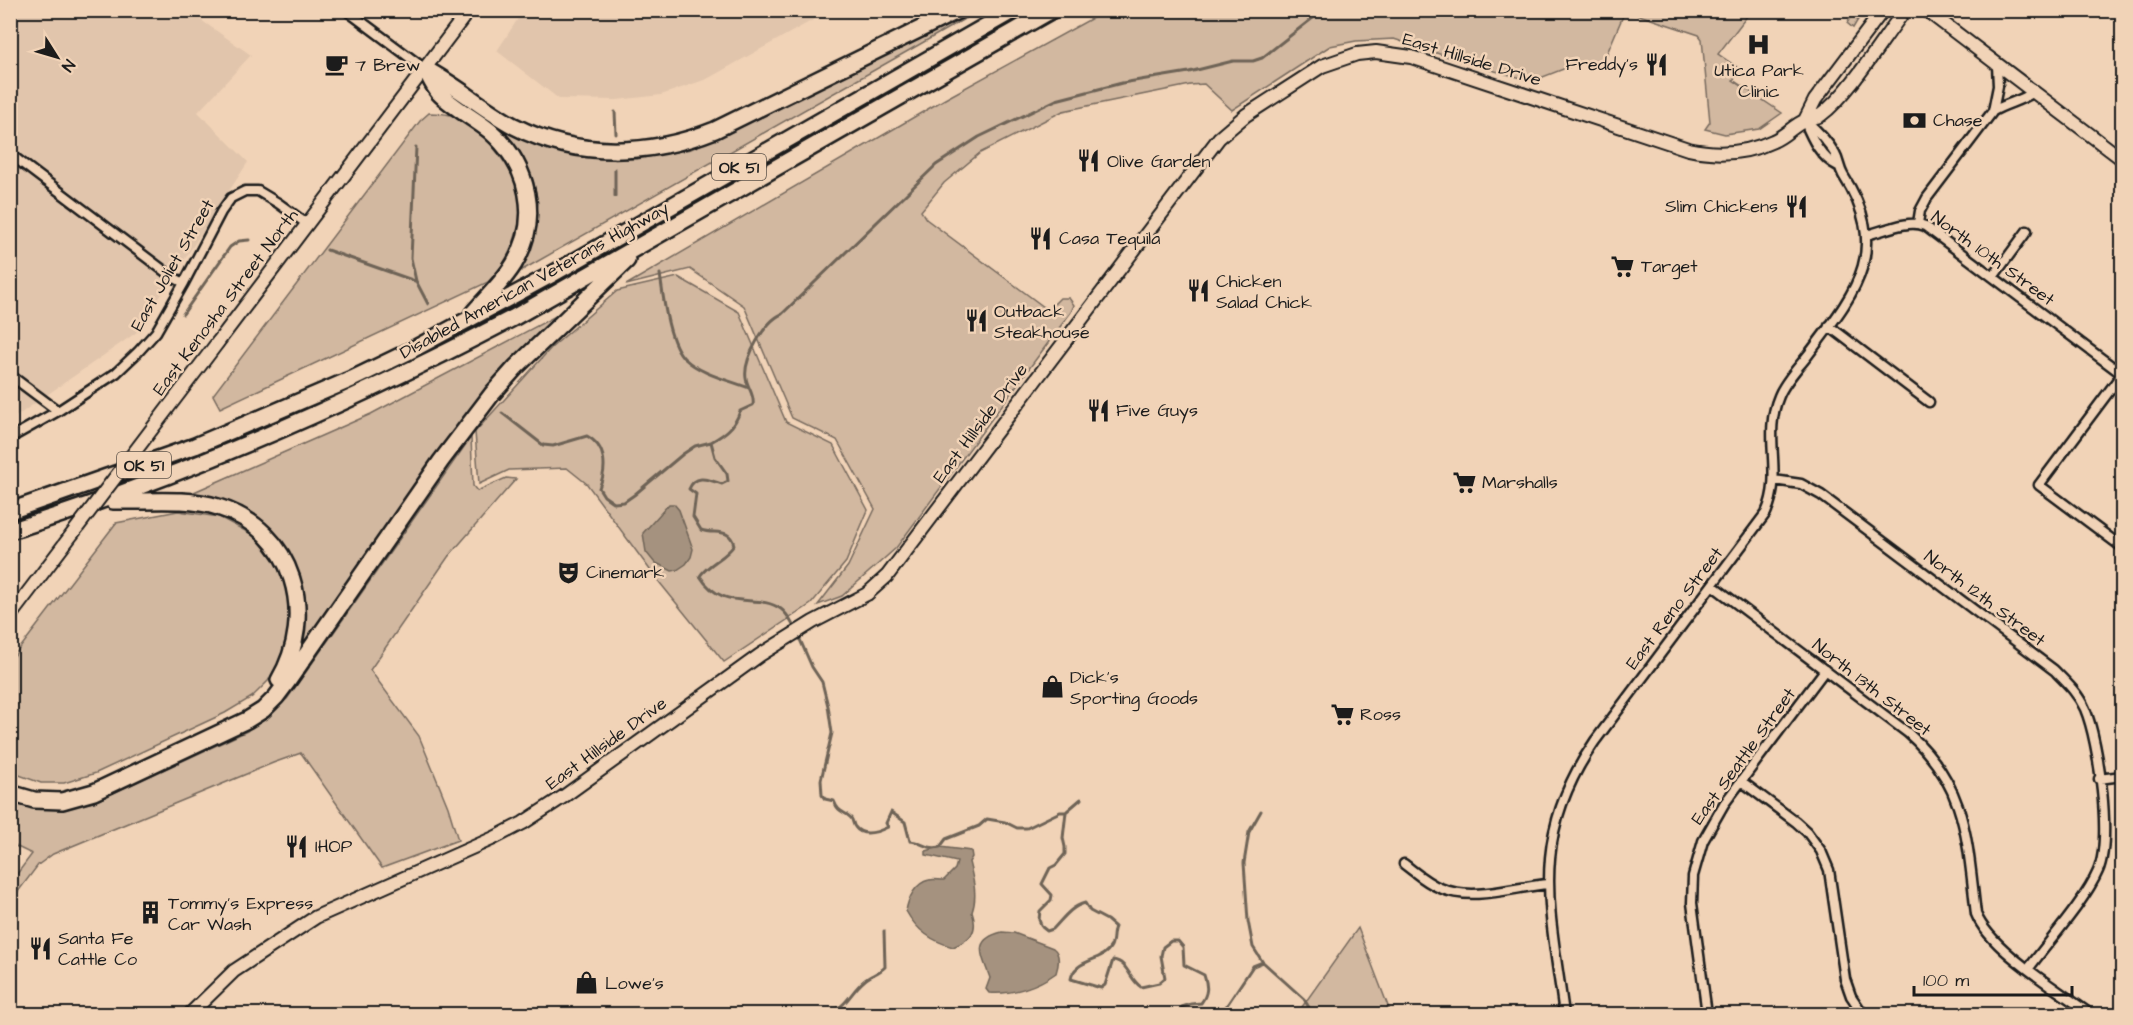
<svg xmlns="http://www.w3.org/2000/svg" width="2133" height="1025" viewBox="0 0 2133 1025" font-family="'Architects Daughter',sans-serif">
	<rect width="100%" height="100%" fill="#f1d3b7"/>
	<filter id="ink" filterUnits="userSpaceOnUse"><feTurbulence type="fractalNoise" baseFrequency=".0167" numOctaves="2"/><feDisplacementMap in="SourceGraphic" scale="12" xChannelSelector="R" yChannelSelector="G"/><feConvolveMatrix kernelMatrix="1 2 1 2 8 2 1 2 1" color-interpolation-filters="sRGB"/></filter>
	<g filter="url(#ink)">
		<path fill="#e1c5ac" d="M11 11H188L251 55 198 112 248 162 137 332 11 420Z
			M523 11V10L829 11 707 79 661 95 617 100 559 99 497 51Z"/>
		<path fill="#d2b8a0" stroke="#776a5e" stroke-width="1.5" d="M1459 10 1471 13 1528 10 1751 11 1718 54 1741 70 1733 80 1782 113 1759 129 1725 134 1705 129 1710 122 1702 39 1699 35 1636 14 1623 16 1602 65 1584 61 1540 78 1537 82 1476 66 1394 39 1356 41 1330 46 1232 110 1204 84 1190 85 1063 111 980 153 944 183 921 211 926 219 1048 310 1060 298H1069L1074 305 1071 312 896 548 842 596 818 605 848 566 875 509 837 440 792 418 744 306 690 269 626 285 945 99 1105 11Z
			M1847 11H1863L1853 28 1847 23 1852 15Z
			M968 12 973 14 517 273 532 244 538 203 533 180 520 152 500 129 502 126 530 141 560 151 595 158 637 159 691 149 867 64Z
			M429 113C441 113 455 114 465 121 486 134 517 173 520 198 523 219 514 246 503 264 499 270 493 276 488 282L220 408 213 395 420 121Z
			M678 277 739 312 786 422 833 445 868 510 846 562 811 604 724 662 656 578 587 484 567 468 509 470 479 484 475 432 551 348 617 291Z
			M567 310 524 353 305 650 301 648 305 614 302 588 280 541 263 524 190 496 194 492 371 414Z
			M471 437 473 486 477 491 506 478 516 479 448 557 370 670 419 736 448 807 458 840 382 868 301 753 273 763 53 854 38 865 11 901V882L32 854 11 844V804L57 809 94 802 247 731 287 699Z
			M178 511 219 517 255 536 278 565 289 587 291 620 286 653 268 681 252 697 225 713 96 773 64 783H41L11 772 10 661 116 523Z
			M1358 928 1391 1014H1297Z"/>
		<path fill="#a5927f" stroke="#6e6357" stroke-width="1.5" d="M669 504H674L679 510 693 549 691 557 686 564 677 570 672 571 654 562 646 552 643 533Z
			M940 847 971 851 972 857 969 862C973 878 978 896 972 912 979 932 970 940 953 947 932 941 917 931 906 911 908 899 915 883 929 880 933 879 939 880 944 880L955 869 957 862 926 855V851Z
			M1002 932 1014 933 1053 948C1061 954 1059 964 1056 973 1038 986 1012 995 989 993L986 989 990 978C982 955 971 940 1002 932Z"/>
		<g fill="none" stroke-linecap="round" stroke-linejoin="round">
			<path stroke="#6e6357" stroke-width="3" d="M615 112 616 134
				M416 147 411 258 416 281 428 304
				M615 169V196
				M327 250 415 281
				M660 274C663 295 668 344 685 359 701 374 728 380 749 388
				M183 314 230 247 239 241 249 240
				M502 413 543 445 553 446 587 436C607 447 607 469 599 488L604 496 614 503 624 502 634 495 683 454 695 446 711 442 715 457 727 474 728 481 722 484C709 480 696 473 689 489L696 494 693 517 701 530C714 535 730 527 734 545 726 558 709 563 700 576 723 613 757 592 781 609 788 614 791 622 795 629
				M711 442C725 434 735 427 740 411L753 405C755 395 747 387 746 378 743 359 765 321 782 314L936 165 979 137 1056 100 1122 83 1189 72 1233 61H1253L1262 58 1323 10
				M798 635 812 667 822 682 828 706 832 733 821 780 822 795 825 799 834 801C839 814 843 810 851 818 853 820 853 825 855 827 863 838 878 832 888 827L886 823 891 812 905 822 910 841C922 842 927 850 940 847L946 839 979 826 987 819 1005 822 1017 828H1027L1060 812H1066L1063 838 1065 847V854L1056 865 1050 868 1042 884 1052 895 1051 900 1040 911 1039 920 1042 927 1047 931 1053 929C1063 919 1070 907 1085 903L1090 911 1107 920 1115 927C1112 933 1114 940 1111 946 1103 962 1074 959 1071 979L1101 988 1105 985 1113 960C1128 962 1129 979 1141 987L1159 983 1165 978 1161 956 1163 947 1171 941H1178L1183 947 1184 965 1204 975C1208 986 1208 994 1201 1003L1191 1004 1182 1007 1181 1014
				M1067 811 1081 799
				M1261 811 1249 832 1244 863 1248 921 1253 947 1262 961
				M824 1014C849 1007 847 995 865 980 871 975 879 973 885 967L884 931
				M1221 1014 1253 966 1263 962 1304 999 1311 1011 1335 1014"/>
			<defs>
				<path id="street" d="M346 10 425 69
					M1993 111C2007 103 2021 101 2034 92
					M1805 122C1812 139 1821 158 1838 166
					M10 154 171 276 184 283
					M1918 223 1920 211 1927 198 1993 111 1998 86 1997 65
					M1866 235C1884 231 1908 219 1925 226L2122 374
					M1993 277 2027 231
					M1829 326 1929 402
					M2122 374 2039 485 2122 547
					M10 375 58 411
					M10 438 58 411 116 373 138 352 156 332 184 283 221 212 231 198 245 191H258L278 203 307 224
					M1774 480 1801 484 1821 495 2054 670C2066 682 2078 693 2085 709 2099 742 2112 839 2098 871 2085 901 2049 941 2029 968
					M1712 585 1908 733C1967 785 1967 840 1976 914 1990 949 2054 987 2086 1011
					M2099 779 2122 776
					M1741 781 1796 822 1807 832 1821 851 1829 870 1845 979 1851 996 1863 1014
					M1404 864C1416 873 1427 883 1440 888 1473 902 1514 887 1548 884
					M1564 1014C1550 907 1528 838 1595 741L1766 513C1784 474 1762 436 1779 396 1785 381 1798 368 1808 355 1855 293 1892 251 1843 175 1839 168 1839 161 1835 154 1827 140 1817 130 1805 120
					M1707 1014 1692 903 1693 876 1703 841 1724 804 1825 670"/>
				<path id="secondary" d="M1926 10 2122 159
					M1805 120 1815 100 1883 10
					M190 1014 234 971 316 917 494 838 523 823 563 797 760 655 813 622 867 594 887 576 1219 138 1246 115 1322 66 1357 54 1376 52 1411 57 1688 149C1716 155 1746 154 1773 141 1785 136 1793 126 1804 121 1809 118 1816 118 1821 115 1850 93 1882 40 1905 10"/>
				<path id="primary" d="M218 342 469 10"/>
				<path id="highway" d="M425 69C456 85 483 109 514 126 578 159 650 156 715 130L959 10
					M425 69C429 76 433 86 439 93 451 106 475 119 490 131 529 165 541 219 514 264 503 282 487 297 473 313
					M113 501C147 502 186 497 218 507 295 530 317 616 279 680
					M10 511 195 446 352 379 408 352 549 276 1014 10
					M10 531C185 476 351 403 513 318L1052 10
					M10 793 34 800 62 801 94 792 247 720 263 710 276 697 288 681 441 461 492 394 516 367 627 260"/>
			</defs>
			<use href="#street" stroke="#1c1c1c" stroke-width="13"/>
			<use href="#secondary" stroke="#1c1c1c" stroke-width="16"/>
			<use href="#primary" stroke="#1c1c1c" stroke-width="16"/>
			<use href="#highway" stroke="#1c1c1c" stroke-width="20"/>
			<use href="#street" stroke="#f1d3b7" stroke-width="8"/>
			<use href="#secondary" stroke="#f1d3b7" stroke-width="12"/>
			<use href="#primary" stroke="#f1d3b7" stroke-width="12"/>
			<use href="#highway" stroke="#f1d3b7" stroke-width="15"/>
			<defs>
				<path id="primary-bridge" d="M10 616 218 342"/>
			</defs>
			<use href="#primary-bridge" stroke="#1c1c1c" stroke-width="16" stroke-linecap="butt"/>
			<use href="#primary-bridge" stroke="#f1d3b7" stroke-width="12"/>
		</g>
	</g>
	<defs>
		<symbol id="hospital-bare" viewBox="-9 -9 18 18"><path d="M-5-5h3v3.5h4V-5h3V5h-3V1.5h-4V5h-3Z" fill="#1c1c1c" stroke="#f1d3b7" stroke-width="2.5" paint-order="stroke"/></symbol>
		<symbol id="restaurant-bare" viewBox="-9 -9 18 18"><path d="M-5-6h1v4h1v-4h1v4h1v-4h1v5L-1.5 .5V6h-2V.5L-5-1ZM5-6V6H3V1.5H1.5Q1.5-4 5-6Z" fill="#1c1c1c" stroke="#f1d3b7" stroke-width="2.5" paint-order="stroke"/></symbol>
		<symbol id="cafe-bare" viewBox="-9 -9 18 18"><path d="M-5.5-4.5H6V0H3Q3 3.5 0 3.5H-2.5Q-5.5 3.5-5.5 0ZM3-3.2v2h1.7v-2ZM-6 4.5H4V6H-6Z" fill="#1c1c1c" stroke="#f1d3b7" stroke-width="2.5" paint-order="stroke"/></symbol>
		<symbol id="bank-bare" viewBox="-9 -9 18 18"><path d="M-6-4H6V4H-6ZM0-2.3a2.3 2.3 0 1 0 0 4.6a2.3 2.3 0 1 0 0-4.6Z" fill="#1c1c1c" stroke="#f1d3b7" stroke-width="2.5" paint-order="stroke"/></symbol>
		<symbol id="supermarket-bare" viewBox="-9 -9 18 18"><path d="M-6-5.5h2.5l.6 2H6L4.5 2H-2.5L-4.4-4H-6ZM-1.5 3.2a1.3 1.3 0 1 0 .1 0ZM3 3.2a1.3 1.3 0 1 0 .1 0Z" fill="#1c1c1c" stroke="#f1d3b7" stroke-width="2.5" paint-order="stroke"/></symbol>
		<symbol id="theatre-bare" viewBox="-9 -9 18 18"><path d="M-5-5.5Q0-4 5-5.5V0Q5 5 0 6Q-5 5-5 0ZM-3.3-2.5H-1v1.5H-3.3ZM1-2.5H3.3v1.5H1ZM-2.8 1Q0 5.5 2.8 1Z" fill="#1c1c1c" stroke="#f1d3b7" stroke-width="2.5" paint-order="stroke"/></symbol>
		<symbol id="shop-bare" viewBox="-9 -9 18 18"><path d="M-5-2.5h2.3a2.7 3.5 0 0 1 5.4 0H5L5.5 6h-11ZM-1.5-2.5h3a1.5 2.3 0 0 0-3 0Z" fill="#1c1c1c" stroke="#f1d3b7" stroke-width="2.5" paint-order="stroke"/></symbol>
		<symbol id="building-bare" viewBox="-9 -9 18 18"><path d="M-4-6H4V6H1V3H-1V6H-4ZM-2.5-4.3h1.7v1.8h-1.7ZM.8-4.3h1.7v1.8H.8ZM-2.5-1h1.7V.8h-1.7ZM.8-1h1.7V.8H.8Z" fill="#1c1c1c" stroke="#f1d3b7" stroke-width="2.5" paint-order="stroke"/></symbol>
	</defs>
	<g fill-rule="evenodd">
		<use href="#hospital-bare" x="1742" y="28" width="33" height="33"/>
		<use href="#restaurant-bare" x="1640" y="48" width="33" height="33"/>
		<use href="#cafe-bare" x="320" y="48" width="33" height="33"/>
		<use href="#bank-bare" x="1898" y="104" width="33" height="33"/>
		<use href="#restaurant-bare" x="1072" y="144" width="33" height="33"/>
		<use href="#restaurant-bare" x="1780" y="190" width="33" height="33"/>
		<use href="#restaurant-bare" x="1024" y="222" width="33" height="33"/>
		<use href="#supermarket-bare" x="1606" y="250" width="33" height="33"/>
		<use href="#restaurant-bare" x="1182" y="274" width="33" height="33"/>
		<use href="#restaurant-bare" x="960" y="304" width="33" height="33"/>
		<use href="#restaurant-bare" x="1082" y="394" width="33" height="33"/>
		<use href="#supermarket-bare" x="1448" y="466" width="33" height="33"/>
		<use href="#theatre-bare" x="552" y="556" width="33" height="33"/>
		<use href="#shop-bare" x="1036" y="670" width="33" height="33"/>
		<use href="#supermarket-bare" x="1326" y="698" width="33" height="33"/>
		<use href="#restaurant-bare" x="280" y="830" width="33" height="33"/>
		<use href="#building-bare" x="134" y="896" width="33" height="33"/>
		<use href="#restaurant-bare" x="24" y="932" width="33" height="33"/>
		<use href="#shop-bare" x="570" y="966" width="33" height="33"/>
	</g>
	<g text-anchor="middle" stroke-width="5" stroke-linejoin="round" paint-order="stroke">
		<g fill="#f1d3b7" stroke="#5c534a" stroke-width="1.5">
			<rect x="712" y="154" width="54" height="26" rx="4.5"/>
			<rect x="117" y="452" width="54" height="26" rx="4.5"/>
		</g>
		<g font-size="16" font-weight="bold" fill="#1c1c1c">
			<text x="739" y="173">OK 51</text>
			<text x="144" y="471">OK 51</text>
		</g>
		<g font-size="18" fill="#1c1c1c" stroke="#f1d3b7">
			<text transform="translate(1472 59) rotate(17)" y="6">East Hillside Drive</text>
			<text transform="translate(1993 258) rotate(36)" y="6">North 10th Street</text>
			<text transform="translate(172 265) rotate(-60)" y="6">East Joliet Street</text>
			<text transform="translate(534 280) rotate(-29)" y="6">Disabled American Veterans Highway</text>
			<text transform="translate(225 302) rotate(-53)" y="6">East Kenosha Street North</text>
			<text transform="translate(980 423) rotate(-53)" y="6">East Hillside Drive</text>
			<text transform="translate(1985 598) rotate(37)" y="6">North 12th Street</text>
			<text transform="translate(1674 608) rotate(-53)" y="6">East Reno Street</text>
			<text transform="translate(1872 687) rotate(38)" y="6">North 13th Street</text>
			<text transform="translate(606 743) rotate(-36)" y="6">East Hillside Drive</text>
			<text transform="translate(1743 756) rotate(-54)" y="6">East Seattle Street</text>
		</g>
		<g font-size="18" fill="#1c1c1c" stroke="#f1d3b7" text-anchor="start">
			<text x="1638" y="70" text-anchor="end">Freddy's</text>
			<text x="355" y="71">7 Brew</text>
			<text x="1759" y="76" text-anchor="middle">Utica Park<tspan x="1759" dy="21">Clinic</tspan></text>
			<text x="1933" y="126">Chase</text>
			<text x="1107" y="167">Olive Garden</text>
			<text x="1778" y="212" text-anchor="end">Slim Chickens</text>
			<text x="1059" y="244">Casa Tequila</text>
			<text x="1641" y="272">Target</text>
			<text x="1216" y="287">Chicken<tspan x="1216" dy="21">Salad Chick</tspan></text>
			<text x="994" y="317">Outback<tspan x="994" dy="21">Steakhouse</tspan></text>
			<text x="1116" y="416">Five Guys</text>
			<text x="1482" y="488">Marshalls</text>
			<text x="586" y="578">Cinemark</text>
			<text x="1070" y="683">Dick's<tspan x="1070" dy="21">Sporting Goods</tspan></text>
			<text x="1360" y="720">Ross</text>
			<text x="315" y="852">IHOP</text>
			<text x="168" y="909">Tommy's Express<tspan x="168" dy="21">Car Wash</tspan></text>
			<text x="58" y="944">Santa Fe<tspan x="58" dy="21">Cattle Co</tspan></text>
			<text x="605" y="989">Lowe's</text>
		</g>
	</g>
	<rect width="2133" height="1025" fill="none" stroke="#f1d3b7" stroke-width="36"/>
	<rect x="18" y="18" width="2097" height="989" fill="none" stroke="#1c1c1c" stroke-width="2" filter="url(#ink)"/>
	<g transform="translate(57 57) rotate(127)" stroke="#f1d3b7" stroke-width="4.5" paint-order="stroke">
	<path d="M0-4.5L10 22L0 15L-10 22Z" fill="#1c1c1c"/>
	<text y="-9" font-size="16" font-weight="bold" text-anchor="middle" fill="#1c1c1c">N</text>
	</g>
	<path d="M1914 986v9h158v-9" fill="none" stroke="#1c1c1c" stroke-width="3"/>
	<text x="1923" y="986" font-size="18" fill="#1c1c1c" stroke="#f1d3b7" stroke-width="4.5" paint-order="stroke">100 m</text>
</svg>
